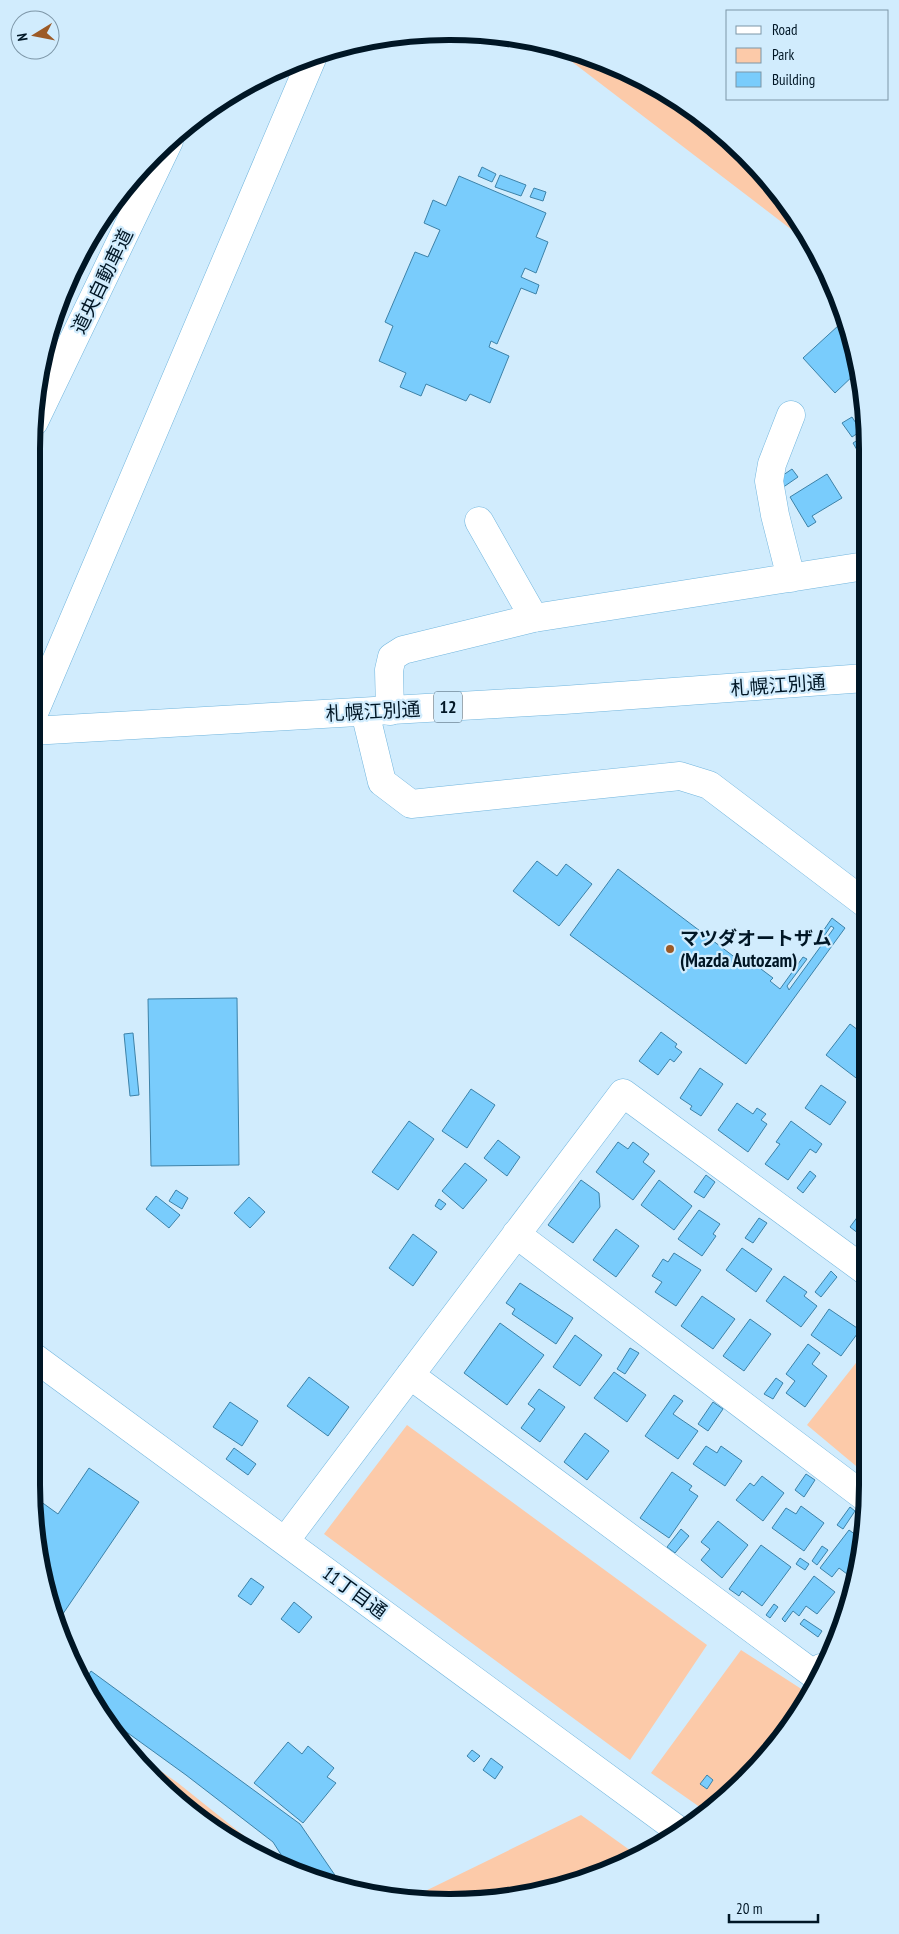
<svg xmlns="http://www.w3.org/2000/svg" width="899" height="1934" viewBox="0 0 899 1934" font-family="'PT Sans Narrow','Noto Sans JP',sans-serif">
	<rect width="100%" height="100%" fill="#d1ecfd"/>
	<path fill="#fccaa9" d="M550 45 609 63 704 118 781 195 809 243Z
		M867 1349 868 1476 807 1425Z
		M407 1425 707 1645 630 1760 324 1534Z
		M741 1650 806 1692 764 1760 704 1810 651 1773Z
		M125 1746 178 1783 273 1859 241 1847 135 1760Z
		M581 1815 638 1856 584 1881 504 1899 415 1896Z"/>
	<path fill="#79ccfc" stroke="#3d82a8" d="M482 167 496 174 492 182 478 176Z
		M500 175 526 185 521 196 495 187Z
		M459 176 546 213 536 237 548 242 536 273 525 268 521 277 539 285 536 294 521 288 497 344 491 341 489 347 509 356 490 403 470 394 466 401 426 384 421 396 400 387 406 373 379 361 393 326 385 322 415 252 428 257 440 230 424 223 433 200 446 206Z
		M534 188 546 192 543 201 530 197Z
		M839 325 848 335 858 371 835 393 803 358Z
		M852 417 861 431 852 437 842 423Z
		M864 436V462L853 443Z
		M792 469 798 477 782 488 776 480Z
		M827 474 842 498 812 516 816 522 808 527 790 497Z
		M537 861 557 876 566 864 592 884 559 926 513 891Z
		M618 869 749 968 753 963 773 978 770 981 780 989 803 957 807 959 787 986 789 990 834 928 831 926 822 939 819 937 832 918 845 928 746 1064 570 935Z
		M237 998 239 1165 151 1166 148 999Z
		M850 1024 866 1036V1072L860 1081 826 1055Z
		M661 1032 677 1044 675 1047 682 1052 674 1062 670 1059 658 1075 639 1061Z
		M133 1033 139 1095 130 1096 124 1034Z
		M700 1068 723 1084 701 1116 690 1109 692 1106 680 1098Z
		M821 1085 846 1102 830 1125 805 1108Z
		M471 1089 495 1105 467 1148 442 1131Z
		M737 1103 753 1114 757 1108 766 1114 761 1120 767 1124 748 1152 718 1130Z
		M31 1117 38 1119 31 1138Z
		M409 1121 434 1139 398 1190 372 1172Z
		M791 1121 822 1144 816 1153 810 1149 788 1180 765 1164 780 1144 776 1142Z
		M498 1140 520 1157 507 1176 484 1158Z
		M618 1142 628 1149 633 1142 649 1154 643 1162 655 1171 633 1200 596 1172Z
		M465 1163 487 1180 463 1209 442 1191Z
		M810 1171 816 1176 803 1193 797 1188Z
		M706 1175 715 1182 704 1198 694 1192Z
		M581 1180 599 1193 600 1207 573 1243 548 1225Z
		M659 1180 692 1206 674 1230 641 1205Z
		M176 1190 188 1198 182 1209 169 1201Z
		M156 1196 180 1215 169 1228 146 1209Z
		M249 1197 265 1212 250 1228 234 1213Z
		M439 1199 446 1204 441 1210 435 1206Z
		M867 1204V1240L850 1227Z
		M699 1210 720 1224 713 1234 716 1236 702 1256 678 1239Z
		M759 1218 767 1223 753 1243 745 1238Z
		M616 1229 639 1246 616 1277 593 1260Z
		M413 1234 437 1252 413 1286 389 1268Z
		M742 1248 772 1269 756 1292 726 1270Z
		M674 1253 701 1270 676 1306 655 1292 662 1282 652 1276 663 1259 668 1262Z
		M831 1271 837 1277 821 1297 815 1292Z
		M784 1276 807 1292 804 1296 817 1306 801 1327 766 1301Z
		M520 1283 573 1318 556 1344 512 1314 515 1309 506 1303Z
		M702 1296 735 1319 713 1349 681 1326Z
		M829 1309 860 1330 841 1356 811 1335Z
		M750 1319 771 1334 744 1371 723 1356Z
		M500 1323 544 1355 507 1405 464 1373Z
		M575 1335 602 1355 580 1386 553 1367Z
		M808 1344 820 1353 812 1364 827 1376 805 1407 786 1393 795 1381 786 1374Z
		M630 1348 639 1353 625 1374 617 1369Z
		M614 1372 646 1395 627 1422 594 1398Z
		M309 1377 349 1407 328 1436 287 1406Z
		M776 1378 783 1383 773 1399 764 1394Z
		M539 1389 565 1407 540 1442 521 1428 535 1409 528 1404Z
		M674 1395 683 1401 673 1414 698 1431 678 1459 645 1436Z
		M230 1402 258 1421 242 1446 213 1427Z
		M713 1402 723 1409 708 1431 698 1424Z
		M585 1433 609 1451 587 1480 564 1462Z
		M706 1446 717 1453 721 1446 742 1461 725 1486 693 1464Z
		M234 1448 256 1464 248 1475 226 1459Z
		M89 1468 139 1502 56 1624 33 1496 58 1514Z
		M672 1472 692 1486 689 1490 698 1496 669 1538 640 1518Z
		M806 1474 815 1480 804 1497 795 1490Z
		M762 1476 784 1493 763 1521 736 1500 750 1483 754 1486Z
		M801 1506 824 1523 804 1551 772 1528 786 1508 796 1514Z
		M850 1507 855 1511 843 1529 837 1525Z
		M718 1521 748 1545 722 1578 701 1560 710 1549 701 1542Z
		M681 1529 689 1536 675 1553 667 1547Z
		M860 1529 863 1531 860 1566 855 1580 839 1568 832 1577 820 1568 849 1530 856 1535Z
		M761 1545 791 1567 762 1606 742 1591 739 1596 729 1589Z
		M822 1546 828 1550 817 1565 812 1561Z
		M800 1558 809 1564 805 1570 796 1564Z
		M814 1576 835 1592 817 1614 806 1606 799 1616 793 1611 785 1622 782 1619Z
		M251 1578 264 1587 251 1605 238 1596Z
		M294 1602 312 1617 299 1633 281 1619Z
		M774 1604 778 1607 770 1618 766 1615Z
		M804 1619 822 1631 818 1637 800 1624Z
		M91 1671 300 1824 341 1884 287 1864 273 1842 186 1775 103 1715 87 1693 83 1683Z
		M288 1742 302 1754 308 1746 334 1768 327 1777 336 1783 303 1823 254 1783Z
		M472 1750 480 1756 474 1762 467 1756Z
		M491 1758 503 1767 495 1779 483 1770Z
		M707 1775 713 1780 707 1789 700 1784Z"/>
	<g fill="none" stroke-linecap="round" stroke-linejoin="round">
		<defs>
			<path id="minor" d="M479 521 534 618
				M791 578 775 515 769 481 772 464 791 415
				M390 711 389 670 392 657 403 650 534 618 865 566
				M365 712 382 782 411 804 680 776 709 785 866 904
				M31 720 313 56
				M516 1234 866 1498
				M31 1355 678 1830
				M410 1375 816 1676 821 1668
				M285 1541 623 1093 867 1272"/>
			<path id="highway" d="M34 422 169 141
				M31 731 564 700 865 678"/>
		</defs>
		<use href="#minor" stroke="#71b5dd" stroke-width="29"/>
		<use href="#highway" stroke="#71b5dd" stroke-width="29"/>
		<use href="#minor" stroke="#fff" stroke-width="28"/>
		<use href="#highway" stroke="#fff" stroke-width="28"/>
	</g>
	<circle fill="#9c5a26" stroke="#d1ecfd" stroke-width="2" cx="670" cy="949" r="5"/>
	<g text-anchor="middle" stroke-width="4.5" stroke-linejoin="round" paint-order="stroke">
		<rect fill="#d1ecfd" stroke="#3f5666" stroke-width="1" x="434" y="691.5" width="28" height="31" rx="4"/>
		<g font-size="18" font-weight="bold" fill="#001625">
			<text x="448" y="713">12</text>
		</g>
		<g font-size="19" fill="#001625" stroke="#d1ecfd">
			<text transform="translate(102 281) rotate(-64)" y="7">道央自動車道</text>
			<text transform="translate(778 685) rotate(-4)" y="7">札幌江別通</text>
			<text transform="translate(373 711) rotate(-3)" y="7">札幌江別通</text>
			<text transform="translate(355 1592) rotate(36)" y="7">11丁目通</text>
		</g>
		<g font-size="19" font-weight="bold" fill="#001625" stroke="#d1ecfd" text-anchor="start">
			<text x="680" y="945">マツダオートザム<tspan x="680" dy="22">(Mazda Autozam)</tspan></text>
		</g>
	</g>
	<path d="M0 0H899V1934H0ZM449 40H450A409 409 0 0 1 859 449V1485A409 409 0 0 1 450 1894H449A409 409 0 0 1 40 1485V449A409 409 0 0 1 449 40Z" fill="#d1ecfd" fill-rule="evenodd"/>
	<path fill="none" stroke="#001625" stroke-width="6" d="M449 40H450A409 409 0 0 1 859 449V1485A409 409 0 0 1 450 1894H449A409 409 0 0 1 40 1485V449A409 409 0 0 1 449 40Z"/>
	<rect x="726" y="10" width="162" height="90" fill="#d1ecfd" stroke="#7d96a7"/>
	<rect x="736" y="26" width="25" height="8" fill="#ffffff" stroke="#7d96a7"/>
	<text x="772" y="35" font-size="15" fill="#001625">Road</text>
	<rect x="736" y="48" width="25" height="15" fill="#fccaa9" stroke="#7d96a7"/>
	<text x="772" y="60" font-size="15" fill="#001625">Park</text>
	<rect x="736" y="72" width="25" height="15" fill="#79ccfc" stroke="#7d96a7"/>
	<text x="772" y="85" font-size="15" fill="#001625">Building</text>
	<g transform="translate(35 35) rotate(260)"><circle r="24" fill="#d1ecfd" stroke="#7d96a7"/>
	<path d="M0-4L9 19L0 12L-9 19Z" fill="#9c5a26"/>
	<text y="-8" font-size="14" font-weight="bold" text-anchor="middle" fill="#001625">N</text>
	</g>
	<path d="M729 1914v8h89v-8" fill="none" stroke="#001625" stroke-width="2.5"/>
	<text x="736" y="1914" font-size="15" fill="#001625" stroke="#d1ecfd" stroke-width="4" paint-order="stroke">20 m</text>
</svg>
